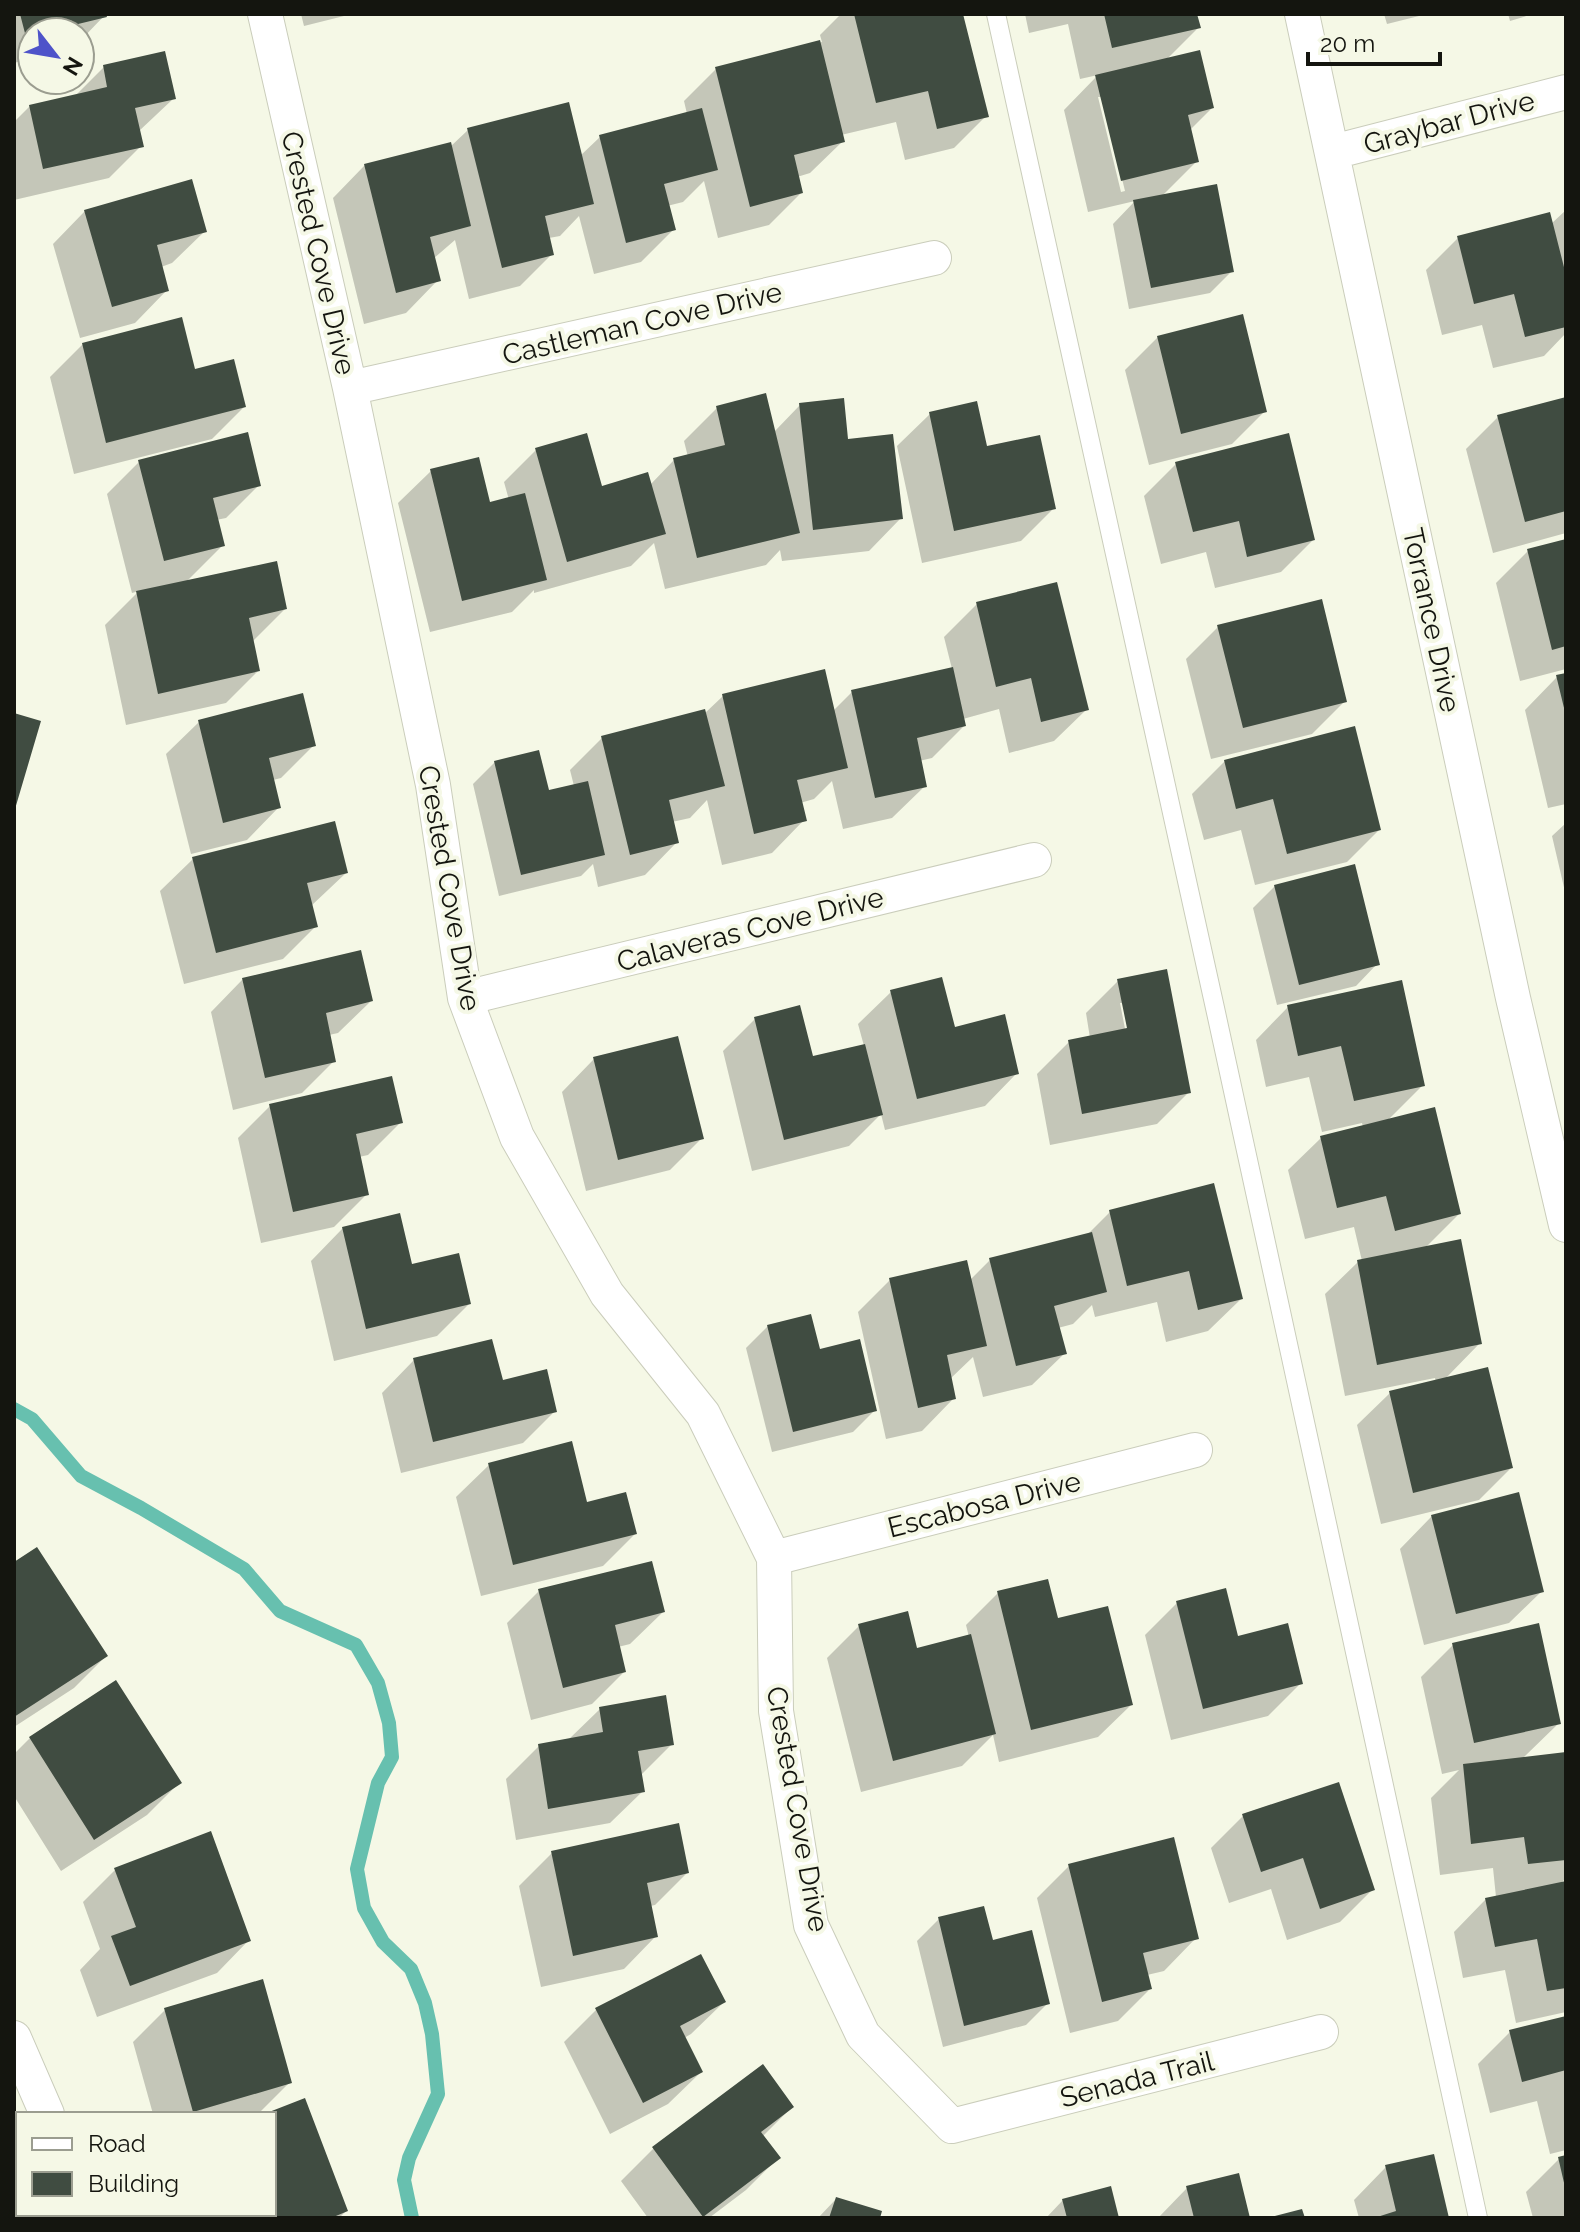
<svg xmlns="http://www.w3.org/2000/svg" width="1580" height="2232" viewBox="0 0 1580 2232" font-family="Raleway,sans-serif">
	<rect width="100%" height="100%" fill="#f5f8e6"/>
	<path fill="#0003" fill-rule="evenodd" d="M14 14H104V16L80 41V32H32V58L14 63Z
		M301 14H352L304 26Z
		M841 14H961L986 116 954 148 905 160 896 122 841 135 843 141 810 173 797 177 801 193 769 225 718 238 704 181 683 202 667 206 673 230 641 262 594 274 579 216 560 236 549 238 552 254 520 286 469 299 455 240 433 259 438 280 406 313 364 324 333 198 365 165 450 147 468 130 580 156 600 137 687 114 684 101 716 69 822 42 820 35Z
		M1025 14H1195L1198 28 1166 60 1212 108 1190 130 1197 161 1162 196 1232 271 1210 293 1129 309 1113 224 1135 201 1088 212 1064 110 1098 75 1080 79 1068 24 1029 33ZM1098 97H1102L1125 191 1121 192Z
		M1384 14H1427L1387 24Z
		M1508 14H1533L1510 21Z
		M104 67 173 99 138 132 141 146 109 178 14 200V122L30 106 74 97Z
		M1566 210V333L1544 356 1493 368 1482 325 1442 335 1426 270 1458 238 1551 224Z
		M85 211 205 231 172 263 161 267 167 290 135 323 80 338 53 244Z
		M1158 337 1265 411 1232 444 1149 465 1125 370Z
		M83 344 193 371 244 407 212 439 74 474 50 377Z
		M1566 399V533L1493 553 1466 449 1498 417Z
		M800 405 846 442 901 518 869 551 782 561 780 550 766 565 665 589 654 543 631 566 534 593V590L512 612 430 632 398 503 431 471 488 505 509 500 504 482 536 450 600 488 650 485 674 460 688 457 684 441 717 408 774 432Z
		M930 414 1053 509 1021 541 922 563 897 446Z
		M139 462 259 485 226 518 216 520 223 545 186 582 285 609 252 642 258 671 226 703 126 725 105 625 139 591 132 593 107 494Z
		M1176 464 1313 540 1281 572 1215 588 1206 552 1161 564 1144 496Z
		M1566 541V669L1520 681 1496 583 1528 551Z
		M977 604 1087 709 1054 741 1009 753 999 709 963 719 964 726 932 758 919 761 925 786 892 818 843 829 832 781 814 799 800 803 804 820 772 853 722 865 707 800 690 818 672 822 677 842 645 875 598 887 593 864 581 876 499 896 473 784 495 762 547 793 574 786 570 770 602 738 704 714 723 696 833 711 852 692 952 669 944 637Z
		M1218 627 1345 701 1312 734 1211 759 1186 659Z
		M1566 675V804L1548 808 1525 710 1557 677Z
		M199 722 314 745 281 778 273 780 279 807 247 840 191 854 166 754Z
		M1225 761 1379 830 1347 862 1255 885 1241 830 1204 840 1192 794Z
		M1566 823V896L1552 836Z
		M193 859 346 873 311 906 316 926 283 959 184 984 160 891Z
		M1275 886 1377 964 1356 986 1277 1005 1253 908Z
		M243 979 371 1001 338 1033 329 1035 334 1061 302 1093 233 1110 211 1012Z
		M1118 981 1189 1092 1157 1124 1050 1145 1037 1074 1069 1042 1090 1038 1086 1013ZM1120 1003H1124L1131 1038 1127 1039Z
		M891 992 953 1030 1017 1073 985 1106 885 1130 881 1114 849 1146 752 1171 723 1051 755 1019 811 1059 864 1046 858 1024Z
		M1288 1007 1423 1085 1387 1121 1459 1214 1425 1248 1480 1343 1444 1380 1511 1468 1479 1500 1381 1524 1357 1425 1390 1393 1436 1382 1435 1378 1345 1396 1325 1294 1358 1262 1362 1261 1354 1227 1305 1239 1288 1170 1321 1138 1363 1127 1362 1123 1322 1132 1309 1077 1266 1087 1256 1040Z
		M594 1059 702 1138 670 1170 586 1191 562 1092Z
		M270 1106 400 1123 368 1155 359 1157 367 1194 334 1227 261 1243 238 1138Z
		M1110 1212 1241 1299 1208 1331 1166 1342 1157 1302 1095 1317 1092 1305 1073 1324 1058 1328 1065 1353 1032 1385 983 1397 973 1357 950 1379 954 1398 922 1431 886 1439 858 1312 890 1280H970L990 1260 1086 1236Z
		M343 1228 410 1266 469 1304 437 1336 334 1361 311 1261Z
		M768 1326 818 1352 875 1410 853 1432 772 1452 746 1348Z
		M414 1360 501 1382 555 1411 523 1443 401 1473 382 1393Z
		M489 1465 585 1505 635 1534 603 1566 481 1596 456 1497Z
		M1432 1516 1542 1591 1509 1623 1424 1645 1400 1549Z
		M14 1565 106 1656 74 1688 14 1727Z
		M539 1591 663 1612 630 1644 618 1647 624 1672 592 1704 531 1720 507 1623Z
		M998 1593 1057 1621 1131 1705 1098 1737 999 1762 993 1735 962 1766 861 1792 827 1658 859 1626 916 1651 969 1637 966 1625Z
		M1177 1603 1237 1639 1301 1683 1268 1716 1171 1740 1145 1635Z
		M1453 1645 1559 1723 1522 1759 1566 1754V1878L1559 1885 1566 1883V2012L1516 2023 1505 1970 1463 1978 1454 1932 1486 1899 1496 1897 1493 1868 1440 1875 1431 1798 1459 1770 1442 1774 1421 1677Z
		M600 1709 672 1744 640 1776 643 1791 610 1823 516 1840 506 1779 539 1746 567 1741Z
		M30 1738 179 1783 147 1815 61 1871 14 1796V1754Z
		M1243 1816 1373 1889 1340 1922 1287 1940 1271 1889 1229 1903 1211 1848Z
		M552 1853 687 1873 655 1905 650 1906 656 1936 624 1969 541 1987 519 1886Z
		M1069 1866 1196 1938 1164 1971 1147 1975 1150 1989 1118 2021 1070 2033 1037 1898Z
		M115 1870 249 1940 217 1973 97 2017 80 1970 100 1949 83 1902Z
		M939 1919 991 1943 1048 2003 1026 2025 943 2047 917 1941Z
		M700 1956 724 2002 691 2034 684 2038 701 2072 668 2104 610 2134 564 2042 596 2010Z
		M165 2010 290 2082 258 2114H153L133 2042Z
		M1566 2018V2150L1550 2154 1537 2101 1490 2113 1478 2064 1510 2032Z
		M762 2067 792 2107 762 2137 778 2158 746 2190 709 2218H648L621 2181 653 2149Z
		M304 2100 346 2211 339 2218H189L187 2214H274V2114H269Z
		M1566 2157V2218H1533L1526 2192 1559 2159Z
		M1386 2167 1447 2218H1359L1354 2200Z
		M1187 2188 1248 2218H1158Z
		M836 2199 878 2218H818Z
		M1063 2200 1117 2218H1046Z"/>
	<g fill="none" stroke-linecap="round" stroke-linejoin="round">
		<path stroke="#67c0af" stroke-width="14" d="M14 1409 32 1419 81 1476 141 1508 244 1569 280 1611 356 1645 378 1683 389 1723 392 1757 378 1783 357 1869 364 1908 383 1942 411 1969 425 2003 432 2034 438 2094 409 2158 404 2180 412 2218"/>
	</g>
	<path fill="#404c41" d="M20 14H106L107 17 45 32H32V35L26 37Z
		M854 14H963L989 117 937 129 928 91 876 103Z
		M1104 14H1197L1201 28 1112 48Z
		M820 40 845 142 794 155 803 193 750 207 715 67Z
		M1200 50 1214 108 1188 115 1199 162 1121 181 1095 75Z
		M165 51 176 99 135 108 144 147 43 169 29 105 107 87 103 65Z
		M569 102 594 204 545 216 554 255 502 268 467 128Z
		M702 108 718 170 664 184 676 230 626 243 599 135Z
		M451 142 471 226 430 237 441 281 396 293 364 164Z
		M192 179 207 232 157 245 169 291 112 307 84 210Z
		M1217 184 1234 272 1151 288 1133 200Z
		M1550 212 1566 275V327L1525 337 1514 294 1474 304 1457 236Z
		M1243 314 1267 412 1181 434 1157 336Z
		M182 317 195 369 234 359 246 407 106 443 82 343Z
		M766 393 800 533 697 558 673 458 725 445 716 406Z
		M1566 397V511L1525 522 1497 415Z
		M844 398 848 439 893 434 903 519 813 530 799 403Z
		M977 401 987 446 1040 435 1056 509 954 531 929 412Z
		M248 432 261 486 213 498 225 546 164 561 138 460Z
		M587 433 602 486 648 472 666 534 567 562 535 448Z
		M1289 433 1315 540 1247 557 1239 521 1193 532 1175 462Z
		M479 457 490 502 525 493 547 580 462 601 430 469Z
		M1566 539V646L1552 650 1527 549Z
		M277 561 287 609 249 618 260 671 158 694 136 591Z
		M1057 582 1089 710 1041 722 1031 678 996 687 976 602Z
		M1322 599 1347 702 1243 728 1217 625Z
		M953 667 966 726 917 738 927 787 875 798 851 690Z
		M825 669 848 768 797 780 807 821 754 834 722 694Z
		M1566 673V712H1565L1556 675Z
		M303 693 316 746 269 758 281 808 223 823 198 720Z
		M705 709 725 786 669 800 679 843 630 855 601 736Z
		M14 713 41 721 15 809H14Z
		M1355 726 1381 830 1287 854 1273 799 1236 809 1224 760Z
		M539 750 549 790 588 781 605 855 521 875 494 761Z
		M335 821 348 873 307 883 318 927 216 953 192 857Z
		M1355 864 1380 965 1299 985 1274 885Z
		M361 950 373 1001 326 1013 336 1062 265 1078 242 978Z
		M1167 969 1191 1093 1082 1114 1068 1040 1127 1028 1117 979Z
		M942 977 955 1027 1005 1014 1019 1074 917 1099 890 990Z
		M1402 980 1425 1086 1354 1101 1341 1046 1298 1056 1287 1005Z
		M800 1005 813 1056 865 1044 883 1115 784 1140 754 1017Z
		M678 1036 704 1139 618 1160 593 1057Z
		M392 1076 403 1123 356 1134 369 1195 293 1212 269 1104Z
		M1435 1107 1461 1214 1395 1231 1386 1196 1337 1208 1320 1136Z
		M1214 1183 1243 1299 1198 1310 1189 1271 1127 1286 1109 1210Z
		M400 1213 412 1264 459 1253 471 1304 366 1329 342 1227Z
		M1092 1232 1107 1292 1054 1306 1067 1354 1016 1366 989 1258Z
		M1461 1239 1482 1344 1377 1365 1357 1260Z
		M967 1260 987 1346 947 1355 956 1399 918 1408 889 1278Z
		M811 1314 820 1349 860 1339 877 1411 793 1432 767 1325Z
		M492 1339 503 1380 547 1369 557 1412 433 1442 413 1358Z
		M1488 1367 1513 1468 1413 1493 1389 1391Z
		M572 1441 587 1502 626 1492 637 1534 513 1565 488 1463Z
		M1519 1492 1544 1592 1456 1614 1431 1515Z
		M37 1547 108 1656 14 1717V1562Z
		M652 1561 665 1612 615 1625 626 1672 563 1688 538 1589Z
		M1048 1579 1058 1618 1108 1606 1133 1705 1031 1730 997 1591Z
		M1226 1588 1238 1636 1288 1623 1303 1684 1203 1709 1176 1601Z
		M908 1611 917 1648 971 1634 996 1734 893 1761 858 1624Z
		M1539 1623 1561 1724 1474 1743 1452 1643Z
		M116 1680 182 1783 94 1840 29 1737Z
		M666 1695 674 1745 638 1751 645 1792 548 1809 538 1744 603 1732 599 1707Z
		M1566 1752V1860L1528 1864 1524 1837 1471 1844 1463 1764Z
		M1339 1782 1375 1890 1320 1909 1303 1858 1261 1872 1242 1814Z
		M679 1823 689 1873 647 1883 658 1937 573 1956 551 1851Z
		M211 1831 251 1941 130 1986 111 1936 136 1927 114 1868Z
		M1174 1837 1199 1939 1143 1953 1152 1989 1102 2002 1068 1864Z
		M1566 1881V1988L1547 1991 1537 1939 1495 1947 1485 1898Z
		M984 1906 993 1940 1032 1930 1050 2004 964 2026 938 1917Z
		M701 1954 726 2002 680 2026 703 2072 643 2103 595 2008Z
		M263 1979 292 2083 193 2112 164 2008Z
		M1566 2016V2070L1522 2082 1509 2030Z
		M763 2064 794 2107 761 2132 781 2158 703 2217 652 2147Z
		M305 2098 348 2211 331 2218H198L196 2214H274V2114H264Z
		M1434 2154 1449 2218H1374L1396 2211 1385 2165Z
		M1566 2155V2187H1565L1558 2157Z
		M1239 2173 1250 2218H1194L1186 2186Z
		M1111 2186 1119 2218H1067L1062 2199Z
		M836 2197 882 2211 880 2218H829Z
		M1302 2209 1305 2218H1272L1271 2217Z"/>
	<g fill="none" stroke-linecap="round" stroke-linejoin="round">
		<defs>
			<path id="service" d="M996 14 1215 1008 1478 2218"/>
			<path id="minor" d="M265 14 350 388 433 785 465 998 517 1137 607 1294 703 1414 774 1558 776 1711 811 1925 863 2035 952 2126 1321 2032
				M1302 14 1513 998 1566 1225
				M1333 152 1566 92
				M350 388 934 258
				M465 998 1034 860
				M774 1558 1195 1450
				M14 2038 47 2114
				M87 2214 88 2218"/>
		</defs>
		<use href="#service" stroke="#cacdbb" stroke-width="20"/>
		<use href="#minor" stroke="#cacdbb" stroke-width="36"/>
		<use href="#service" stroke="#fff" stroke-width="18"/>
		<use href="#minor" stroke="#fff" stroke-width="34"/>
	</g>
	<g text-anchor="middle" stroke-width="8" stroke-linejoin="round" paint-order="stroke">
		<g font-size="28" fill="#14150f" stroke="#f5f8e6">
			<text transform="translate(1449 122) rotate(-15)" y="10">Graybar Drive</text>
			<text transform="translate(319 253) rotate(77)" y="10">Crested Cove Drive</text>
			<text transform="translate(642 323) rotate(-13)" y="10">Castleman Cove Drive</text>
			<text transform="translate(1432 620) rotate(78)" y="10">Torrance Drive</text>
			<text transform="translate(450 888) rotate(80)" y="10">Crested Cove Drive</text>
			<text transform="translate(750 929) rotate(-14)" y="10">Calaveras Cove Drive</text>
			<text transform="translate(984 1504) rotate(-14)" y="10">Escabosa Drive</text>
			<text transform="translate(798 1809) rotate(80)" y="10">Crested Cove Drive</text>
			<text transform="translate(1137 2079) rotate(-14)" y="10">Senada Trail</text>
		</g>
	</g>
	<rect width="1580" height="2232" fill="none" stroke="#14150f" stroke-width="32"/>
	<rect x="16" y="2112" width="260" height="104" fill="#f5f8e6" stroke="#9b9d90" stroke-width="2"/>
	<rect x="32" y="2138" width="40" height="12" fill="#ffffff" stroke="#9b9d90" stroke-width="2"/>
	<text x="88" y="2152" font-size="24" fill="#14150f">Road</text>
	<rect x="32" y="2172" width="40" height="24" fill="#404c41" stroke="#9b9d90" stroke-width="2"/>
	<text x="88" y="2192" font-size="24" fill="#14150f">Building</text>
	<g transform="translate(56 56) rotate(121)"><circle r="38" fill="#f5f8e6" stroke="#9b9d90" stroke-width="2"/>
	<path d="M0-6L14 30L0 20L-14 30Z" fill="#4e53c9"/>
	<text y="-12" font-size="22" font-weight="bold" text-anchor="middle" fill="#14150f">N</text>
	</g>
	<path d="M1308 52v12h132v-12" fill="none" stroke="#14150f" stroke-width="4"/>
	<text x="1320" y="52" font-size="24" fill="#14150f" stroke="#f5f8e6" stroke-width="6" paint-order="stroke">20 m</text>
</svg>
